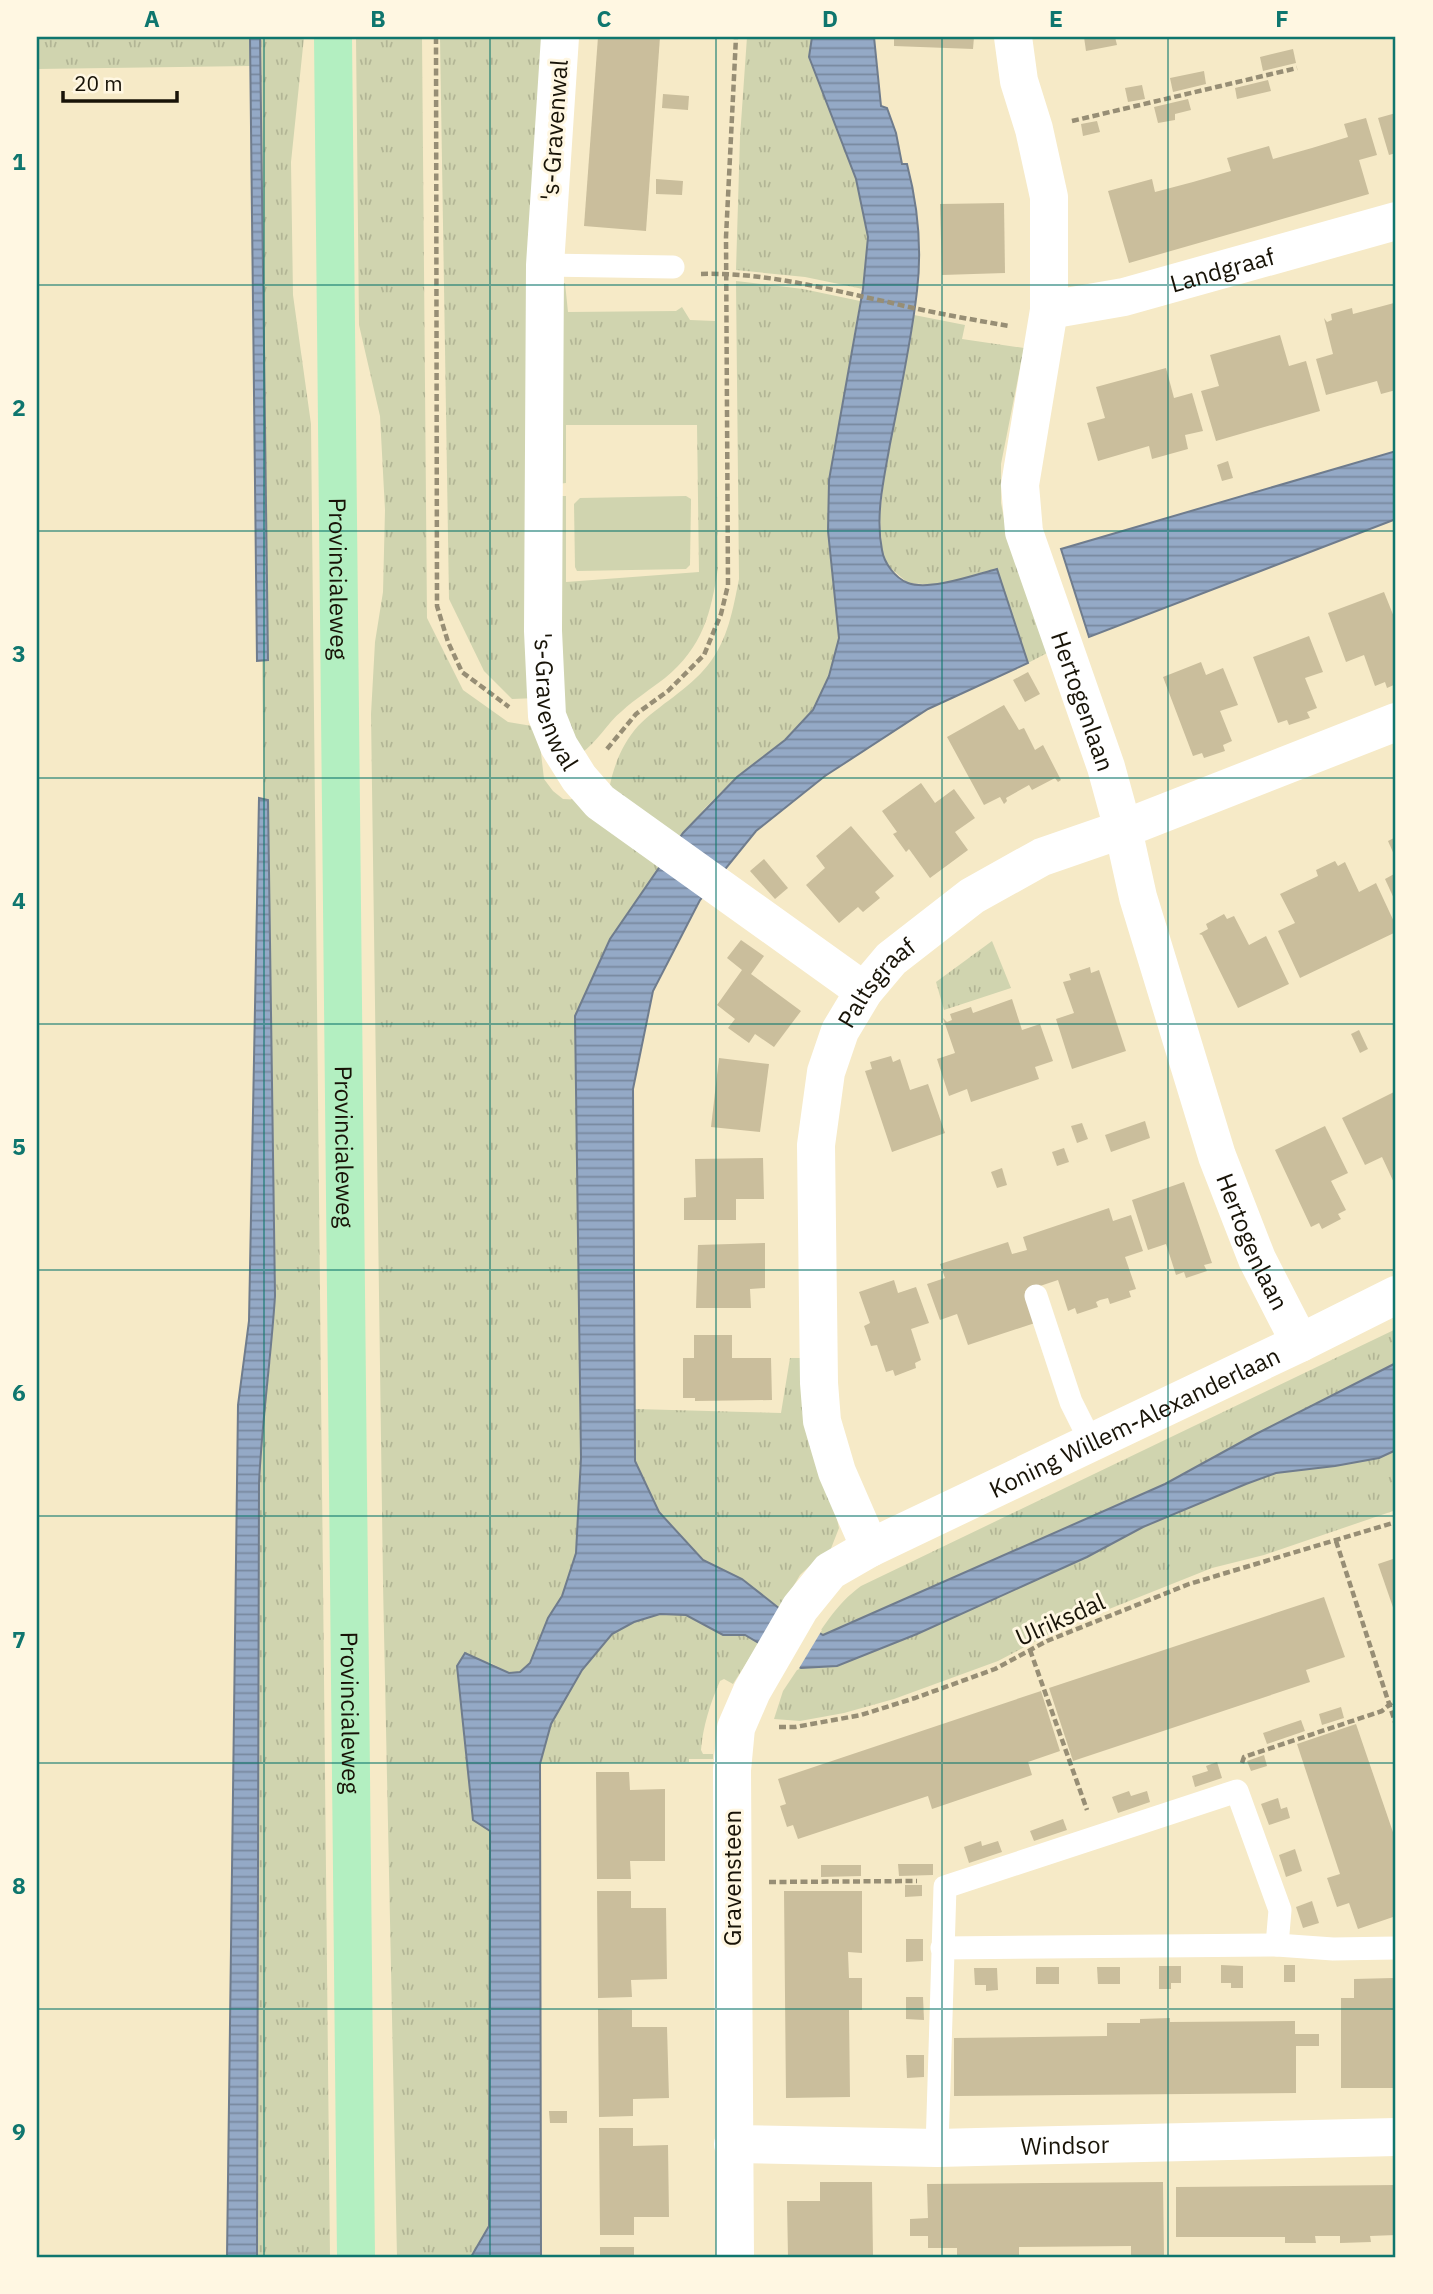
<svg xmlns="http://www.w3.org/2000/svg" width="1433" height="2294" font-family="'IBM Plex Sans',sans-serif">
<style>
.grass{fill:url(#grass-tufts)}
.park{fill:#d0d4af}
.water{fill:url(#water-rules);stroke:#6f7c8d;stroke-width:2}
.pier{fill:#f6eac7}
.building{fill:#cabe9c}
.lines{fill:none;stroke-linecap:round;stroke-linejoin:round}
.path{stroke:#978e75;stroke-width:4.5;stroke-dasharray:7 3.5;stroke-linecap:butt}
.service{stroke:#fff;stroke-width:23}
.minor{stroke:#fff;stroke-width:38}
.primary{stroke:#b3efc1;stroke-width:38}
.grid{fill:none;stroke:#0f766e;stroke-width:2;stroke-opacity:0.55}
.labels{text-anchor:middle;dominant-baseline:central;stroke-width:6;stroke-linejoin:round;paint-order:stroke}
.street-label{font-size:24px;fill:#181307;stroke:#fff7e2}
.neatline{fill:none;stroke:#0f766e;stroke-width:2.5}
.grid-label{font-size:23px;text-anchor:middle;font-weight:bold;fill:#0f766e}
</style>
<defs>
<pattern id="grass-tufts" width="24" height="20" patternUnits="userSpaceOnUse" patternTransform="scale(1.75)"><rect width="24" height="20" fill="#d0d4af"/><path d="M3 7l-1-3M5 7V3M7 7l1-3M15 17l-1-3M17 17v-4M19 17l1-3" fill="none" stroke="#b2b595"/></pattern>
<pattern id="water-rules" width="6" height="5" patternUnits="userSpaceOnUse" patternTransform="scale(1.75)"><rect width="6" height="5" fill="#94a9c6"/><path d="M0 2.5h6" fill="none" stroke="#78889f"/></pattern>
</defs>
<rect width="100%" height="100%" fill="#f6eac7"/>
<g class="grass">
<polygon points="37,37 250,37 250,66 37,69"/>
<polygon points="260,37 304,37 291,162 293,295 311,424 330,2257 257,2257 256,2251 259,1483 262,1420 271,1356 268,800 264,800 262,661 268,660"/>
<polygon points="356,37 422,37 427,618 463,690 508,722 538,727 544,779 553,791 563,799 581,800 662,863 610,939 576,1553 562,1596 548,1618 531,1663 520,1673 509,1673 489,1662 473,1820 490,1830 489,2226 471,2257 397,2257 383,1584 371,714 375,642 383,592 385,510 380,416 359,325"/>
<polygon points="440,37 547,37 537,698 512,699 484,671 449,599"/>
<polygon points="747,37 812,37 809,57 856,179 868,237 863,289 805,277 736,270 740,137"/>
<path d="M736,281L803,289L860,301L829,480L828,531L839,638L829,676L813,710L785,740L737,777L705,808L678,841L609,790C613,767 622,744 638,726C660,704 688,690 708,665C728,640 733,609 739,579Z"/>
<path d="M565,283L568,312L676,311L682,307L690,320L715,321L718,568C711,613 703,647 665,678C651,689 635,699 622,711C606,724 598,742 580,754L558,716L555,496H566V582L699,572L697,425H566V483L556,484L560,284Z"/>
<polygon points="914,315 965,325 962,339 1024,348 1001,464 1001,503 1008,539 1047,653 1028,663 996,569 939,585 908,583 888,566 882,552 880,515 884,480"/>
<polygon points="992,941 1011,988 944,1010 936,982"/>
<path d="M1396,1329V1363L1256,1434L1165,1484L834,1632L823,1635L819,1633C833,1613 841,1601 861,1586Z"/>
<polygon points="790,1358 802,1358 839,1528 830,1551 817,1559 800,1575 780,1609 742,1579 703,1560 659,1512 635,1461 635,1409 781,1413"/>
<polygon points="1396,1450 1396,1510 1264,1555 1212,1568 1059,1629 998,1661 894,1699 844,1713 800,1721 774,1719 783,1691 799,1667 1179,1510 1276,1473 1335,1466 1379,1458"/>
<path d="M660,1614L686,1615L723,1635H745L759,1643L733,1684L724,1679L720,1681C710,1704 703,1726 701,1750L703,1754H713V1759H689V1762L540,1764L551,1724L582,1670L612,1634L634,1622Z"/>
</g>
<polygon class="park" points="686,496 691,499 690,565 686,569 577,571 575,567 574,504 580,498"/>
<g class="water">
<polygon points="250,37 260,37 268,660 257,661"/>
<path d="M812,37H874L881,106L887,108L896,133L902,164H907C918,206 922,249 917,291C911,343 900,394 890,444C884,479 875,515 882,550C884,563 895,578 908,583C930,591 974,575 997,569L1028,663L928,709L825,776L756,831L700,900L653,991L633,1089L635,1461L659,1512L703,1560L742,1579L780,1609L823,1635L1165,1484L1256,1434L1396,1363V1450L1379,1458L1335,1466L1276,1473L1246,1484L1143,1527L1087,1557L917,1634L837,1666L801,1668L745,1635H723L686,1615L660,1614L634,1622L612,1634L582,1670L551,1724L540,1764L541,2257H471L489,2226L490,1831L473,1820L457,1666L465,1653L509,1673L520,1672L530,1663L548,1618L562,1596L576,1553L581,1458L575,1016L610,939L683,833L737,777L785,740L813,710L829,676L839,638L828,531L829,480L863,289L868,237L856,179L809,57Z"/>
<polygon points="1396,451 1396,519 1089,637 1061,549"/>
<path d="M259,798L268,800L275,1296C271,1358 262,1420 259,1483L257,2257H227L238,1405L249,1321Z"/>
</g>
<polygon class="pier" points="781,1605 822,1630 798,1670 757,1646"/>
<g class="building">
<polygon points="598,37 660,37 646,231 584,226"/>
<polygon points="894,37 974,37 973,49 894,46"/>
<polygon points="1084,37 1115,37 1117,45 1086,51"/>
<polygon points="1293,49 1296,63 1263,71 1260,57"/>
<polygon points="1204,71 1206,84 1173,92 1170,78"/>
<polygon points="1268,80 1271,91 1237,99 1235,88"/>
<polygon points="1142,85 1145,99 1128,102 1125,88"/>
<polygon points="663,94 689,96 688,110 662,108"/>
<polygon points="1188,99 1191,110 1175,114 1175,120 1158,123 1154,107"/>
<polygon points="1396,113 1396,153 1389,155 1378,118"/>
<polygon points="1366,118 1377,155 1359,160 1369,194 1129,263 1108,191 1152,179 1155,192 1193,182 1231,171 1227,158 1269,146 1273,159 1312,148 1348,137 1344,124"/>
<polygon points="1097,121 1100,132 1083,136 1081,124"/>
<polygon points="656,179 683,181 682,195 656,194"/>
<polygon points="1004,203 1005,273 942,275 940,204"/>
<polygon points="1394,303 1396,310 1396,390 1381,394 1377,381 1326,395 1316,359 1333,354 1324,318 1327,322 1332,320 1331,314 1352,308 1353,314"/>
<polygon points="1280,335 1289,366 1306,361 1320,411 1216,441 1201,391 1219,386 1210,355"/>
<polygon points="1166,368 1174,398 1192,393 1203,431 1185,435 1188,449 1152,459 1149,446 1098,461 1087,423 1105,418 1096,387"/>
<polygon points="1228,461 1233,478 1222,481 1217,465"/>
<polygon points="1384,592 1396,622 1396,684 1387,688 1385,682 1375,686 1364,655 1346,662 1328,613"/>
<polygon points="1309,636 1323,672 1305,678 1317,708 1307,712 1310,718 1289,725 1287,720 1278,723 1253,657"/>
<polygon points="1201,662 1206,675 1223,668 1238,705 1220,711 1232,741 1223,745 1225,751 1204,758 1202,753 1193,756 1163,677"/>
<polygon points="1028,672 1040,694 1025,702 1013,680"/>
<polygon points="1004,705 1019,730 1024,728 1035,750 1043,745 1061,780 1058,782 1055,778 1032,790 1029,785 1006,798 1007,801 1004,804 1000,797 984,805 947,737"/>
<polygon points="921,783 935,803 954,789 975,818 955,832 968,850 930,878 909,849 906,852 893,834 897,832 882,811"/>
<polygon points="851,826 894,876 875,892 880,898 863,912 858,907 839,923 806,885 825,868 816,856"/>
<polygon points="1396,837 1396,859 1388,841"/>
<polygon points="764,859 788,888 775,899 750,871"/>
<polygon points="1335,861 1338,866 1345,862 1359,892 1376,883 1396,926 1396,932 1300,978 1278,931 1295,923 1280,894 1318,876 1316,870"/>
<polygon points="1396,873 1396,903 1385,879"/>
<polygon points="1224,914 1227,919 1234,916 1249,945 1266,936 1289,984 1238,1008 1202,935 1199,934 1208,929 1206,924"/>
<polygon points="741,940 764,956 751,974 801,1011 774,1047 755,1034 749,1043 728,1028 735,1019 717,1005 742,970 727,958"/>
<polygon points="1090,967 1091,973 1099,970 1126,1051 1072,1069 1056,1019 1074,1013 1063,982 1071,980 1069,974"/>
<polygon points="1012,999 1022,1030 1040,1024 1053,1061 1035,1067 1039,1079 971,1102 967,1089 949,1096 937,1059 955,1053 943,1018 947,1022 952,1020 950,1014 971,1007 973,1013"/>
<polygon points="1359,1030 1368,1049 1360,1053 1351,1034"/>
<polygon points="891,1056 893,1062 900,1059 910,1090 928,1084 945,1133 892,1152 865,1071 872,1069 870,1062"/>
<polygon points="719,1058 769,1064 760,1132 711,1127"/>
<polygon points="1396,1091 1396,1187 1382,1157 1365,1165 1342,1118"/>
<polygon points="1145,1121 1150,1138 1111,1152 1105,1135"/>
<polygon points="1082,1123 1088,1139 1077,1143 1071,1126"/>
<polygon points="1325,1126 1348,1173 1331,1181 1346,1210 1338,1214 1341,1219 1322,1229 1319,1223 1311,1227 1275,1150"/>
<polygon points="1064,1148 1069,1162 1057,1166 1052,1152"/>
<polygon points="763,1158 764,1199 736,1199 736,1220 684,1220 684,1198 696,1197 695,1159"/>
<polygon points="1002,1168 1007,1185 997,1188 991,1172"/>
<polygon points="1184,1182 1212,1263 1204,1265 1207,1271 1186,1278 1184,1272 1176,1275 1166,1244 1148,1250 1132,1200"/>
<polygon points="1109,1208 1113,1221 1131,1215 1143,1251 1125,1257 1136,1289 1129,1291 1131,1297 1110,1304 1108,1298 1100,1300 1096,1302 1098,1307 1077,1314 1075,1308 1068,1311 1058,1280 1025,1291 1035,1323 968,1345 957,1314 940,1320 927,1284 945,1278 940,1264 1008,1242 1012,1254 1027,1250 1023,1237"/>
<polygon points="765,1243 765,1288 750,1289 751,1308 696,1308 698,1245"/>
<polygon points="894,1280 898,1293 916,1287 929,1323 911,1329 921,1360 915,1363 916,1368 895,1376 893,1370 886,1372 877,1345 871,1346 864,1326 870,1323 859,1292"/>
<polygon points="694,1335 732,1335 732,1358 771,1358 772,1400 695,1401 695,1398 683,1398 683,1358 694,1358"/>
<polygon points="1396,1558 1396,1616 1378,1564"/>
<polygon points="1324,1597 1345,1657 1306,1670 1310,1682 1073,1761 1049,1688"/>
<polygon points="1041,1691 1060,1751 1028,1762 1032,1775 932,1809 928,1796 798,1839 793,1825 787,1827 780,1806 786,1804 778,1779"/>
<polygon points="1341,1707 1344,1718 1322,1725 1319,1714"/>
<polygon points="1301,1720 1305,1731 1267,1744 1263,1733"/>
<polygon points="1356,1724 1396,1841 1396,1916 1358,1929 1349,1903 1337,1907 1327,1878 1340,1874 1297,1744"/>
<polygon points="1264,1755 1267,1766 1251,1771 1247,1761"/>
<polygon points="1217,1762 1222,1778 1195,1787 1192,1776 1208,1771 1206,1766"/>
<polygon points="596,1772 629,1772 630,1790 665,1789 665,1861 630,1861 631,1879 597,1879"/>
<polygon points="1129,1791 1131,1796 1147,1791 1150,1802 1118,1813 1112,1797"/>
<polygon points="1278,1798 1281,1809 1287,1807 1290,1818 1269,1825 1261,1804"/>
<polygon points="1063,1819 1067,1830 1034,1841 1030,1831"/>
<polygon points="981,1841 982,1846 998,1841 1002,1852 969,1863 964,1847"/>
<polygon points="1295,1849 1302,1871 1286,1877 1279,1855"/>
<polygon points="898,1864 933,1864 933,1875 899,1876"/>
<polygon points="821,1865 861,1865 861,1876 821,1877"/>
<polygon points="905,1885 922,1885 922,1896 905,1897"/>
<polygon points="597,1891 631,1891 631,1908 666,1908 667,1979 631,1980 632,1997 598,1998"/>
<polygon points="784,1891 862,1891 862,1953 848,1952 849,1978 862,1978 862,2010 849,2010 850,2097 786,2098"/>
<polygon points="1312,1901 1319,1923 1303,1928 1296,1907"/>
<polygon points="906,1939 923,1939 923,1961 906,1962"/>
<polygon points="1221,1965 1243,1966 1243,1988 1231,1988 1231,1983 1221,1983"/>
<rect x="1284" y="1965" width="11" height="17"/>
<polygon points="1159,1966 1181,1966 1181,1983 1171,1983 1171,1989 1159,1989"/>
<rect x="1036" y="1967" width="23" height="17"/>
<polygon points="1097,1967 1120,1967 1120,1984 1098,1984"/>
<polygon points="974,1968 997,1968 998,1990 986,1991 986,1985 975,1985"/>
<polygon points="1393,1978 1393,1998 1396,1998 1396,2069 1394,2069 1394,2088 1341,2088 1341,1998 1354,1998 1354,1979"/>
<polygon points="906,1997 923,1997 924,2020 906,2019"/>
<polygon points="598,2009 632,2010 632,2027 667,2027 669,2098 633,2099 633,2116 599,2117"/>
<polygon points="1170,2018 1170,2022 1295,2021 1295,2034 1319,2034 1319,2046 1296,2046 1296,2093 954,2096 954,2038 1107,2036 1107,2023 1140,2023 1140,2019"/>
<polygon points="906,2055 924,2055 924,2077 907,2078"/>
<polygon points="549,2111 567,2111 567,2123 550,2123"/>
<polygon points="599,2128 633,2128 633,2146 668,2145 669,2217 634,2217 634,2235 600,2235"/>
<polygon points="820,2182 872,2182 873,2257 788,2257 787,2201 820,2201"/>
<polygon points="1163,2182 1164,2257 1131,2257 1131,2246 1019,2247 1019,2257 957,2257 957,2248 928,2248 928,2236 910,2236 910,2219 928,2218 927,2184"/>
<polygon points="1396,2185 1396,2235 1370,2236 1371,2242 1340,2243 1340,2236 1315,2236 1316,2243 1285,2243 1285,2237 1176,2237 1176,2187"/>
<rect x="600" y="2247" width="34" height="10"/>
</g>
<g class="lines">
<g class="path">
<polyline points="436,37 437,606 448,642 462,672 509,707"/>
<polyline points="1072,121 1297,68"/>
<path d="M701,274C765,272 826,289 888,302C928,312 969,319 1009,326"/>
<polyline points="607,749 636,714 668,691 704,655 721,614 728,585 726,237 736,37"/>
<polyline points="1336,1541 1396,1725"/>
<polyline points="1030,1650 1087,1810"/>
<polyline points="779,1727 795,1727 861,1715 915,1698 995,1669 1047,1641 1189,1584 1396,1522"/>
<polyline points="1242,1763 1244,1757 1382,1711 1396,1699"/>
<polyline points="769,1882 917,1881"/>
</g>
<g class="service">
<polyline points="545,265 673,267"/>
<polyline points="1036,1296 1071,1402 1091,1442"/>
<polyline points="942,1948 1277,1945 1333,1949 1396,1948"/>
<polyline points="937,2148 945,1887 1237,1791 1280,1910 1277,1945"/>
</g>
<g class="minor">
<path id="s1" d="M560,37L545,265L543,631L547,716L559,746L579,778L600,802L864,991"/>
<path id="s2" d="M1013,37L1019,81L1034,129L1049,197V310L1020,485L1024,532L1106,767L1123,829L1138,897L1217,1156L1257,1259L1300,1343"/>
<path id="s3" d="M1049,310L1124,297L1396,221"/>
<path id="s4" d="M870,1548L837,1472L822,1421L819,1383L816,1145L826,1072L840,1031L864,991L891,959L972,896L1042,857L1123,829L1396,722"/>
<path id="s5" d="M733,2144L937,2148L1396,2137"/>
<path id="s6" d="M735,2257L732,1770L736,1728L752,1691L800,1608L830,1571L870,1548L1300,1343L1396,1295"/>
</g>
<path class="primary" id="s7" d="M333,37L356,2257"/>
</g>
<path class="grid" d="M264,37V2257M490,37V2257M716,37V2257M942,37V2257M1168,37V2257M37,285H1396M37,531H1396M37,778H1396M37,1024H1396M37,1270H1396M37,1516H1396M37,1763H1396M37,2009H1396"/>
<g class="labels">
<g class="street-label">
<text transform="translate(554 130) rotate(-86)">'s-Gravenwal</text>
<text stroke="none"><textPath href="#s3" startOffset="178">Landgraaf</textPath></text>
<text stroke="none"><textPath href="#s7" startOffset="542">Provincialeweg</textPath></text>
<text stroke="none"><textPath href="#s1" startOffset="667">'s-Gravenwal</textPath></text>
<text stroke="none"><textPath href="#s2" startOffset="681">Hertogenlaan</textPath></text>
<text stroke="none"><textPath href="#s4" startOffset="590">Paltsgraaf</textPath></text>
<text stroke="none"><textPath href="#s7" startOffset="1110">Provincialeweg</textPath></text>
<text stroke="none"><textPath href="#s2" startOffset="1248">Hertogenlaan</textPath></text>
<text stroke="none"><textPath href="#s6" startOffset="1052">Koning Willem-Alexanderlaan</textPath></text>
<text transform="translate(1060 1619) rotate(-24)">Ulriksdal</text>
<text stroke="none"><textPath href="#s7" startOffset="1676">Provincialeweg</textPath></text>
<text transform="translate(732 1878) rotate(-90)">Gravensteen</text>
<text stroke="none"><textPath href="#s5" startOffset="332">Windsor</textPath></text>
</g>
</g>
<rect width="1433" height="2294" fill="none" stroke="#fff7e2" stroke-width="77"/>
<path d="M63 91v10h114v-10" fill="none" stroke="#181307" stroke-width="3.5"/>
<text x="74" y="91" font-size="21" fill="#181307" stroke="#fff7e2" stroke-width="5" paint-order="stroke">20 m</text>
<rect x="38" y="38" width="1356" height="2218" class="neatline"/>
<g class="grid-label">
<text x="152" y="27">A</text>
<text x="378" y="27">B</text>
<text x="604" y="27">C</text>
<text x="830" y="27">D</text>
<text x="1056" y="27">E</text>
<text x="1282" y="27">F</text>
<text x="19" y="170">1</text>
<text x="19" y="416">2</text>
<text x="19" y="662">3</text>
<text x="19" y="909">4</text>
<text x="19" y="1155">5</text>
<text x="19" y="1401">6</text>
<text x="19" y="1648">7</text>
<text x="19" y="1894">8</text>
<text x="19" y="2140">9</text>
</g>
</svg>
